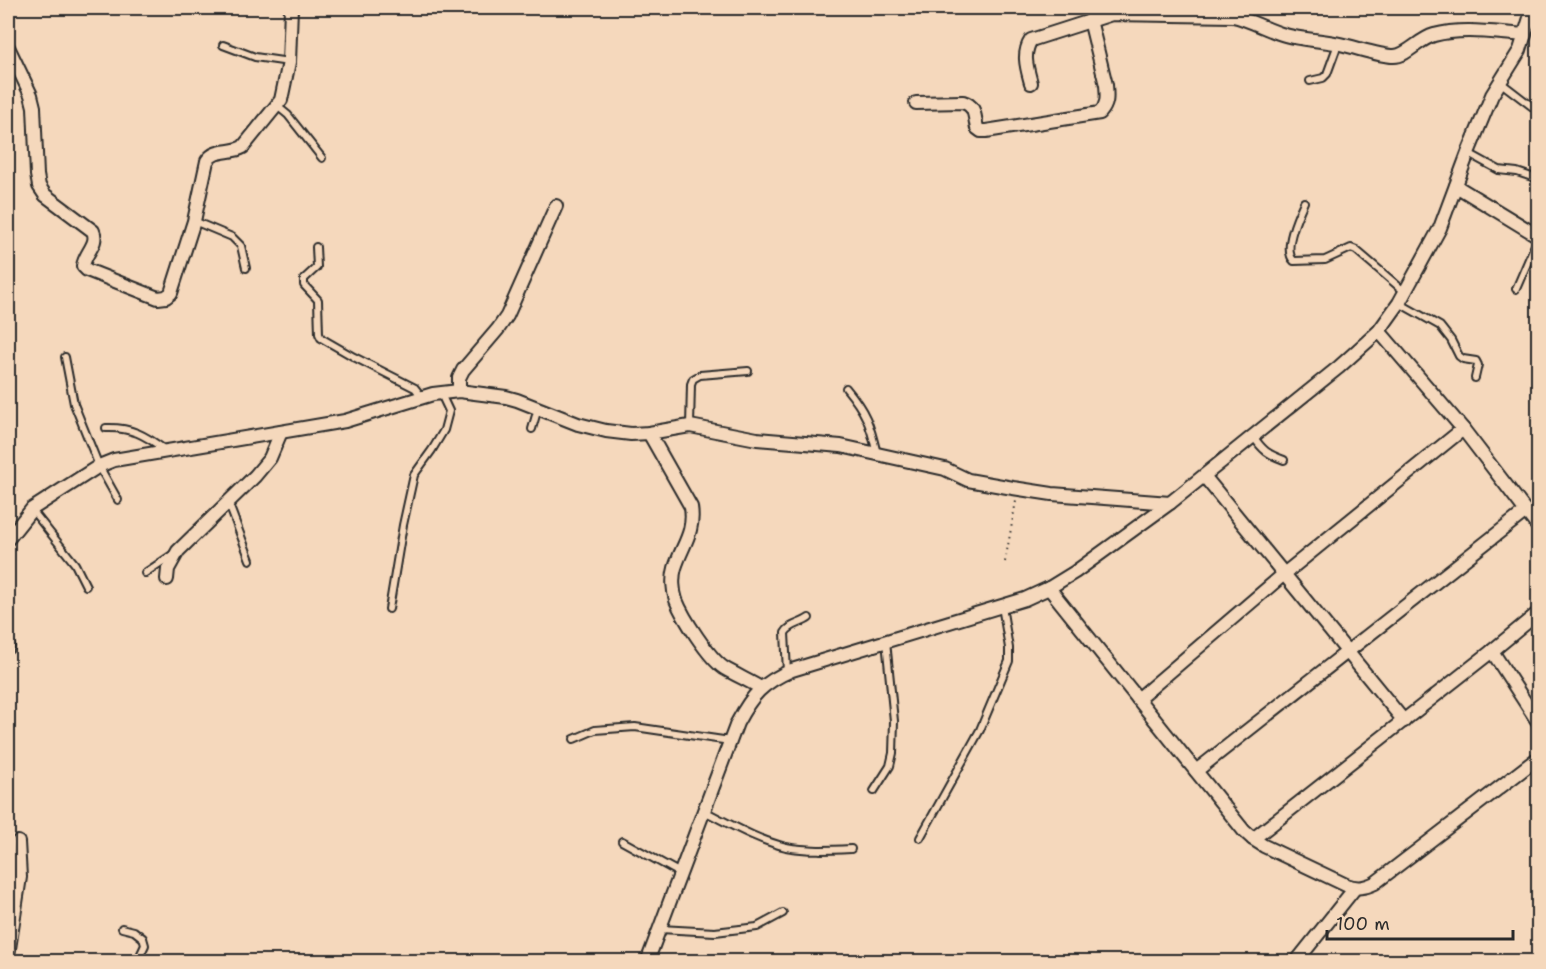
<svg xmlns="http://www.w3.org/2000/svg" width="1546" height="969" font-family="'Shantell Sans',sans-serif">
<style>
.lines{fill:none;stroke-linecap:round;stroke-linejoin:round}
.service-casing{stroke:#2b2b2b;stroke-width:10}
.minor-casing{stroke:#2b2b2b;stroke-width:16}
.path{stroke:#2b2b2b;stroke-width:2;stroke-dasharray:1.5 4.5;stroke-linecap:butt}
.service{stroke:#f5d8bc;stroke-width:6}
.minor{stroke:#f5d8bc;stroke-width:12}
</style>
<rect width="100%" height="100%" fill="#f5d8bc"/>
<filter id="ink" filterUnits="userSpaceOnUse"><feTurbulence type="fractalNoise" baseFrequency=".0167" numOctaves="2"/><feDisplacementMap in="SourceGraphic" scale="12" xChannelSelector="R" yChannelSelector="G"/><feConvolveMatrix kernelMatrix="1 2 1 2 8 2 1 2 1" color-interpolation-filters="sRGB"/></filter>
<g filter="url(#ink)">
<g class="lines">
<defs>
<g id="service">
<polyline points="223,45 255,57 289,62"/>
<polyline points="1310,81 1323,78 1327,74 1338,44"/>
<polyline points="1500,82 1538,111"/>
<polyline points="277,106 288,115 322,158"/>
<polyline points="1468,153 1499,170 1517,172 1538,179"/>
<path d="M1304,202C1298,215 1282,250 1294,261L1325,260L1351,248L1356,250L1405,292"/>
<polyline points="194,221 232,237 241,246 246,268"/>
<polyline points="316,247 317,267 304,279 304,285 318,300 319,334 321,338 354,357 415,388 422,397"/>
<polyline points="1516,289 1538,238"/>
<polyline points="1399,303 1440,326 1451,340 1459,356 1463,359 1476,361 1478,365 1475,378"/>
<polyline points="65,357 74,404 99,466 118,500"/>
<path d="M846,388C866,412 870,424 877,454"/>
<polyline points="690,426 691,384 693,379 700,375 748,371"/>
<path d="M106,428C131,427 145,435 165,450"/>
<polyline points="532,429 538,408"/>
<path d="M1253,436C1263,451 1268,454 1284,460"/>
<polyline points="228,502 250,560"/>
<polyline points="32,510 75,564 86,586"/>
<polyline points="145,573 172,555"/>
<polyline points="389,609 403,525 414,475 432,450 444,430 449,411 441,394"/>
<path d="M787,672L785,633C790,624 801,624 809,618"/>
<polyline points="574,739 595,730 635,727 730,741"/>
<polyline points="874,791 890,766 893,753 894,721 886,641"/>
<path d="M704,811C730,824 757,840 786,847C807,851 829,850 851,849"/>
<polyline points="920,838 980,730 1009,661 1009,648 1002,606"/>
<polyline points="622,841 680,873"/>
<polyline points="122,928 134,931 143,938 145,945 137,962"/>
<polyline points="660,929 715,932 757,927 783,913"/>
</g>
<g id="minor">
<path d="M8,47L31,95L34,107L37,175L39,186L45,195L93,231C99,244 85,252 83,266L87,270L158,298L166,297L171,293L194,221L207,161C215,148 231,154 243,147L281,100L289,62L291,8"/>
<path d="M1031,83C1027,68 1022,54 1031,40L1112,14L1233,16C1251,20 1267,30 1285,35C1303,40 1322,40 1340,44C1355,47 1379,56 1394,56C1407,56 1419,39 1434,35C1463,27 1495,33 1525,35"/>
<path d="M916,103L963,102C976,106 974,116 977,128L981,131H986L1100,113C1108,104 1107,97 1106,85L1090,20"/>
<polyline points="1456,186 1538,236"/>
<polyline points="1379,331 1463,429 1538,527"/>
<polyline points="459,391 459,378 463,370 498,329 507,316 556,206"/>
<path d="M649,433L691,507C695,533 682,545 675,568C672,578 673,591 676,600C683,618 709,658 724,668C736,675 749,681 761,688"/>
<polyline points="1204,476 1404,721"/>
<polyline points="8,539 32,509 99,466 114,460 345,421 433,394 459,391 506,397 517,400 578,424 606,431 631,434 649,433 690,426 757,439 841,446 945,469 968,480 1013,488 1052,494 1170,503"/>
<polyline points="167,579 168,569 178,551 255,476 270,458 281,432"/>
<path d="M1049,588L1244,831L1253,839L1264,846L1346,885C1357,889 1364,888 1375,883L1538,758"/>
<polyline points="8,646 8,647"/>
<polyline points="1492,651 1538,722"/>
<polyline points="1138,699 1284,574 1463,429"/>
<polyline points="1196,771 1526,511"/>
<polyline points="1253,839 1492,651 1538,613"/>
<polyline points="9,962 8,955 20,877 18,842"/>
<path d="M647,962L737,723C752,695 762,683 792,670L1025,599L1049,588L1075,572L1170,503L1339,367L1379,331L1399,303L1440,228L1468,153L1492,95L1520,50L1533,8"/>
<polyline points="1296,962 1355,888"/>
</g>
</defs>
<use href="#service" class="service-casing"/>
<use href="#minor" class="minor-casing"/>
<polyline class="path" points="1005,562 1016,501"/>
<use href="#service" class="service"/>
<use href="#minor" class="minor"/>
</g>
</g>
<rect width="1546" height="969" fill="none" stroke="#f5d8bc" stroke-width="30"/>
<rect x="15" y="15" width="1516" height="939" fill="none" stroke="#2b2b2b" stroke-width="2" filter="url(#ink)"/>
<path d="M1327 930v9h186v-9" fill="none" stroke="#2b2b2b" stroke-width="3"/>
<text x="1336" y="930" font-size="18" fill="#2b2b2b" stroke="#f5d8bc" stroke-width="4.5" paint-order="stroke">100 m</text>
</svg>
